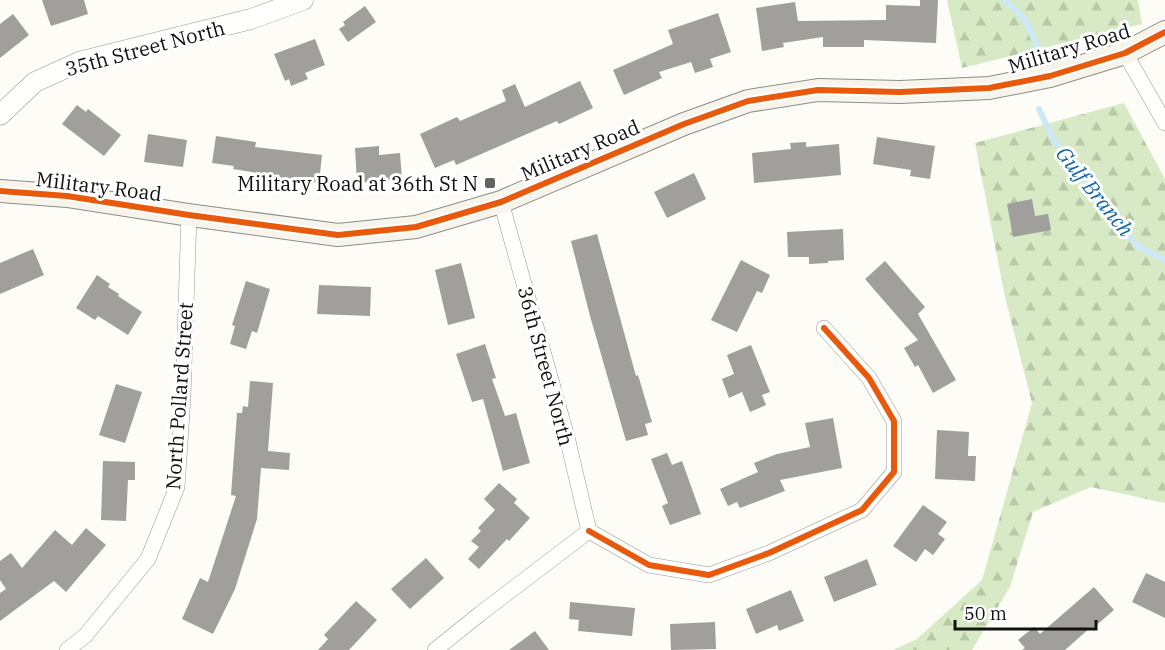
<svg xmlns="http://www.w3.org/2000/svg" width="1165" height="650" font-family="'IBM Plex Serif',serif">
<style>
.forest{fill:url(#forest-firs)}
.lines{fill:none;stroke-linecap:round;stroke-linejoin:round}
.stream{stroke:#cde8f7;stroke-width:6}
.building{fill:#a19f9c}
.minor-casing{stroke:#979795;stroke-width:16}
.tertiary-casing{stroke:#979795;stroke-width:21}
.secondary-casing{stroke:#8e8d8b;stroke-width:24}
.minor{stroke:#fffffe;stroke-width:15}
.tertiary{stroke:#fffffe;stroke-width:20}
.secondary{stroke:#f6f4eb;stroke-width:22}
.cycleway-casing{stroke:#fff;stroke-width:10}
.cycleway{stroke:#e8590c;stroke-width:6}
.poi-dot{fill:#646362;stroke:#fff;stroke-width:2}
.labels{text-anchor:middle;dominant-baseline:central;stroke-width:6;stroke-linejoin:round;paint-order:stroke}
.street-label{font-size:20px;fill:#111;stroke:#fff}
.poi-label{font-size:20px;fill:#111;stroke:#fff;text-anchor:end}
.water-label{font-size:21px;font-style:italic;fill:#1768a6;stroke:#fff}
</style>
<defs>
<pattern id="forest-firs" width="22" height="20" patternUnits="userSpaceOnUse" patternTransform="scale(1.5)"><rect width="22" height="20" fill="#d8eac5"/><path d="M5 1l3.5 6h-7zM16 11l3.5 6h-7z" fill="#b8c8a8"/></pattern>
</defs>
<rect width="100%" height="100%" fill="#fdfcf7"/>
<g class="forest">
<polygon points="947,0 1138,0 1142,24 962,68"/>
<polygon points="1124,103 1165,179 1165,503 1091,487 1033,512 1010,587 972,650 893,650 917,639 982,580 1032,403 1005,297 975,143"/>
</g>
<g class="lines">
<g class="stream">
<polyline points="1005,0 1025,19 1038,48"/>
<polyline points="1039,109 1053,139 1101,204 1139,247 1165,260"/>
</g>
</g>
<g class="building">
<polygon points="42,0 84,0 88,14 51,26"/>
<polygon points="920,0 938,0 936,43 864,40 864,47 823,47 823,37 783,43 784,47 762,51 756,8 795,2 798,21 886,20 886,5 920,6"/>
<polygon points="365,6 376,22 348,42 339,29 345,25 343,22"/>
<polygon points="718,13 731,52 710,59 713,67 695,73 691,62 659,72 662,78 624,95 613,70 673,44 668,30"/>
<polygon points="13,14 29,35 0,58 0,24"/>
<polygon points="315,39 325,65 305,73 308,79 291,86 289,79 285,81 274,54"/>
<polygon points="580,81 593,108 559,124 557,121 456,165 454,160 435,168 420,134 457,117 460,121 506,101 502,90 515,84 525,107"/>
<polygon points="77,105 86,112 88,109 121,135 104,156 62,124"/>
<polygon points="148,134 187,140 183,167 144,162"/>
<polygon points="216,136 256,142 255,147 322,155 319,183 277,178 277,176 233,169 234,166 212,163"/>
<polygon points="877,137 935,146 930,179 910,176 911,170 873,164"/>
<polygon points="806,142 806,147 839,144 841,175 754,183 752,153 791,149 790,143"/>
<polygon points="379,146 379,155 400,153 402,179 357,183 355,148"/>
<polygon points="694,173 706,199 667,218 654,192"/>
<polygon points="1032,199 1035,216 1048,214 1051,230 1013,237 1007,204"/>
<polygon points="843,229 844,260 828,261 828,263 809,264 809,257 788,257 787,232"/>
<polygon points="597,234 636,376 638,375 652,422 645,424 648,435 626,441 590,316 571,241"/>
<polygon points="33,249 44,275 0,294 0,263"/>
<polygon points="741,260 770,275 762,293 757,291 737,332 711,320"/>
<polygon points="885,261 925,307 918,314 956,380 933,393 918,365 915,367 904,348 918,340 865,279"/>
<polygon points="461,263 475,318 448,325 435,270"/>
<polygon points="97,275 110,284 108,287 119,294 118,296 142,312 128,335 98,316 95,320 76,308"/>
<polygon points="246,281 270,289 257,333 252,331 246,349 230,344 235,326 232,325"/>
<polygon points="319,285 371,287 370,316 317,314"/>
<polygon points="485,344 496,378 492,379 505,416 516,413 530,463 503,471 483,399 472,402 456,354"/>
<polygon points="751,345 770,392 762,395 766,405 750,412 742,392 729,398 722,379 734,374 727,355"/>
<polygon points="250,381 273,383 268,451 290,453 289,470 261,468 257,519 235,589 213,634 182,619 200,578 208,582 236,496 231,495 237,413 242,413 243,406 248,407"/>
<polygon points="116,384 142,392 125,443 99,435"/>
<polygon points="833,418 842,468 780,480 785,491 740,508 737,502 728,506 720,489 758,472 754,463 777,454 810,447 805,423"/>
<polygon points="937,430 969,432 968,456 976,456 975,481 935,479"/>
<polygon points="667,453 672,465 682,461 701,514 670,525 662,506 668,503 651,459"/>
<polygon points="103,461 135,462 135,480 128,480 126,521 101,520"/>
<polygon points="499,483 517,499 514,503 530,518 509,541 507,539 479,569 468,559 479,547 471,541 481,531 478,528 495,510 484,499"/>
<polygon points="923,505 947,522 938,534 945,539 933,555 925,549 916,562 893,546"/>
<polygon points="86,528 106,545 66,592 54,581 0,621 0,593 6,589 0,580 0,561 11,553 22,568 55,530 72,545"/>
<polygon points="426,558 444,578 410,609 391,589"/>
<polygon points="867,559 877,585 834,602 824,577"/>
<polygon points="1146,573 1165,582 1165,618 1132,602"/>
<polygon points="1094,587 1114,610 1092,629 1091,627 1065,650 1022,650 1025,648 1018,640 1034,627 1040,634"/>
<polygon points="791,590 804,621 779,631 777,625 756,634 746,609"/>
<polygon points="356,601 377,620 349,650 318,650 328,639 324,635"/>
<polygon points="570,602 635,608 632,636 578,631 579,620 569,619"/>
<polygon points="715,622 716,649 671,650 670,624"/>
<polygon points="535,631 549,650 509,650"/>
</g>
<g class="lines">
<defs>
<g id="minor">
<polyline points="1125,53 1165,123"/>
<polyline points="501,202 567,437 589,531"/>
<polyline points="589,531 649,565 709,575 769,553 862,510 894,472 894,421 869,378 824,328"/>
<polyline points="67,650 85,636 148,559 177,487 183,397 189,215"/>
<polyline points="435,650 481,613 589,531"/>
</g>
<polyline id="tertiary" points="0,115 35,82 79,62 251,19 303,0"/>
<polyline id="secondary" points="0,191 67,196 189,215 338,235 416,227 501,202 684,124 748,101 818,90 900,92 989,88 1050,76 1125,53 1165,32"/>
</defs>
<use href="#minor" class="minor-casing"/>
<use href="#tertiary" class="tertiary-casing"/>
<use href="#secondary" class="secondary-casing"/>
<use href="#minor" class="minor"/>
<use href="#tertiary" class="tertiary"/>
<use href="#secondary" class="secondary"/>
<defs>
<g id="cycleway">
<polyline points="0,191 67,196 189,215 338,235 416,227 501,202 684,124 748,101 818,90 900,92 989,88 1050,76 1125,53 1165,32"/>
<polyline points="589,531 649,565 709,575 769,553 862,510 894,472 894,421 869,378 824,328"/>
</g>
</defs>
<use href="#cycleway" class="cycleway-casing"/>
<use href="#cycleway" class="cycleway"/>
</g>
<rect class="poi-dot" x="484" y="177" width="12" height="12" rx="3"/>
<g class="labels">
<g class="street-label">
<text transform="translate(145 48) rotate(-15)">35th Street North</text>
<text transform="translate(1069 48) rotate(-17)">Military Road</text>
<text transform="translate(580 150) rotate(-23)">Military Road</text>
<text transform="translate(99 186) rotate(7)">Military Road</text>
<text transform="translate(546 366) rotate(75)">36th Street North</text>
<text transform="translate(179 396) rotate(-86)">North Pollard Street</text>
</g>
<g class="poi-label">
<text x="478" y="183">Military Road at 36th St N</text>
</g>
<g class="water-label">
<text transform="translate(1095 191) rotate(51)">Gulf Branch</text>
</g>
</g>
<path d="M955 620v9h141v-9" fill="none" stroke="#111111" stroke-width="3"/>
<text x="964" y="620" font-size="18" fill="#111111" stroke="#ffffff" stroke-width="4.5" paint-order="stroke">50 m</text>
</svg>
